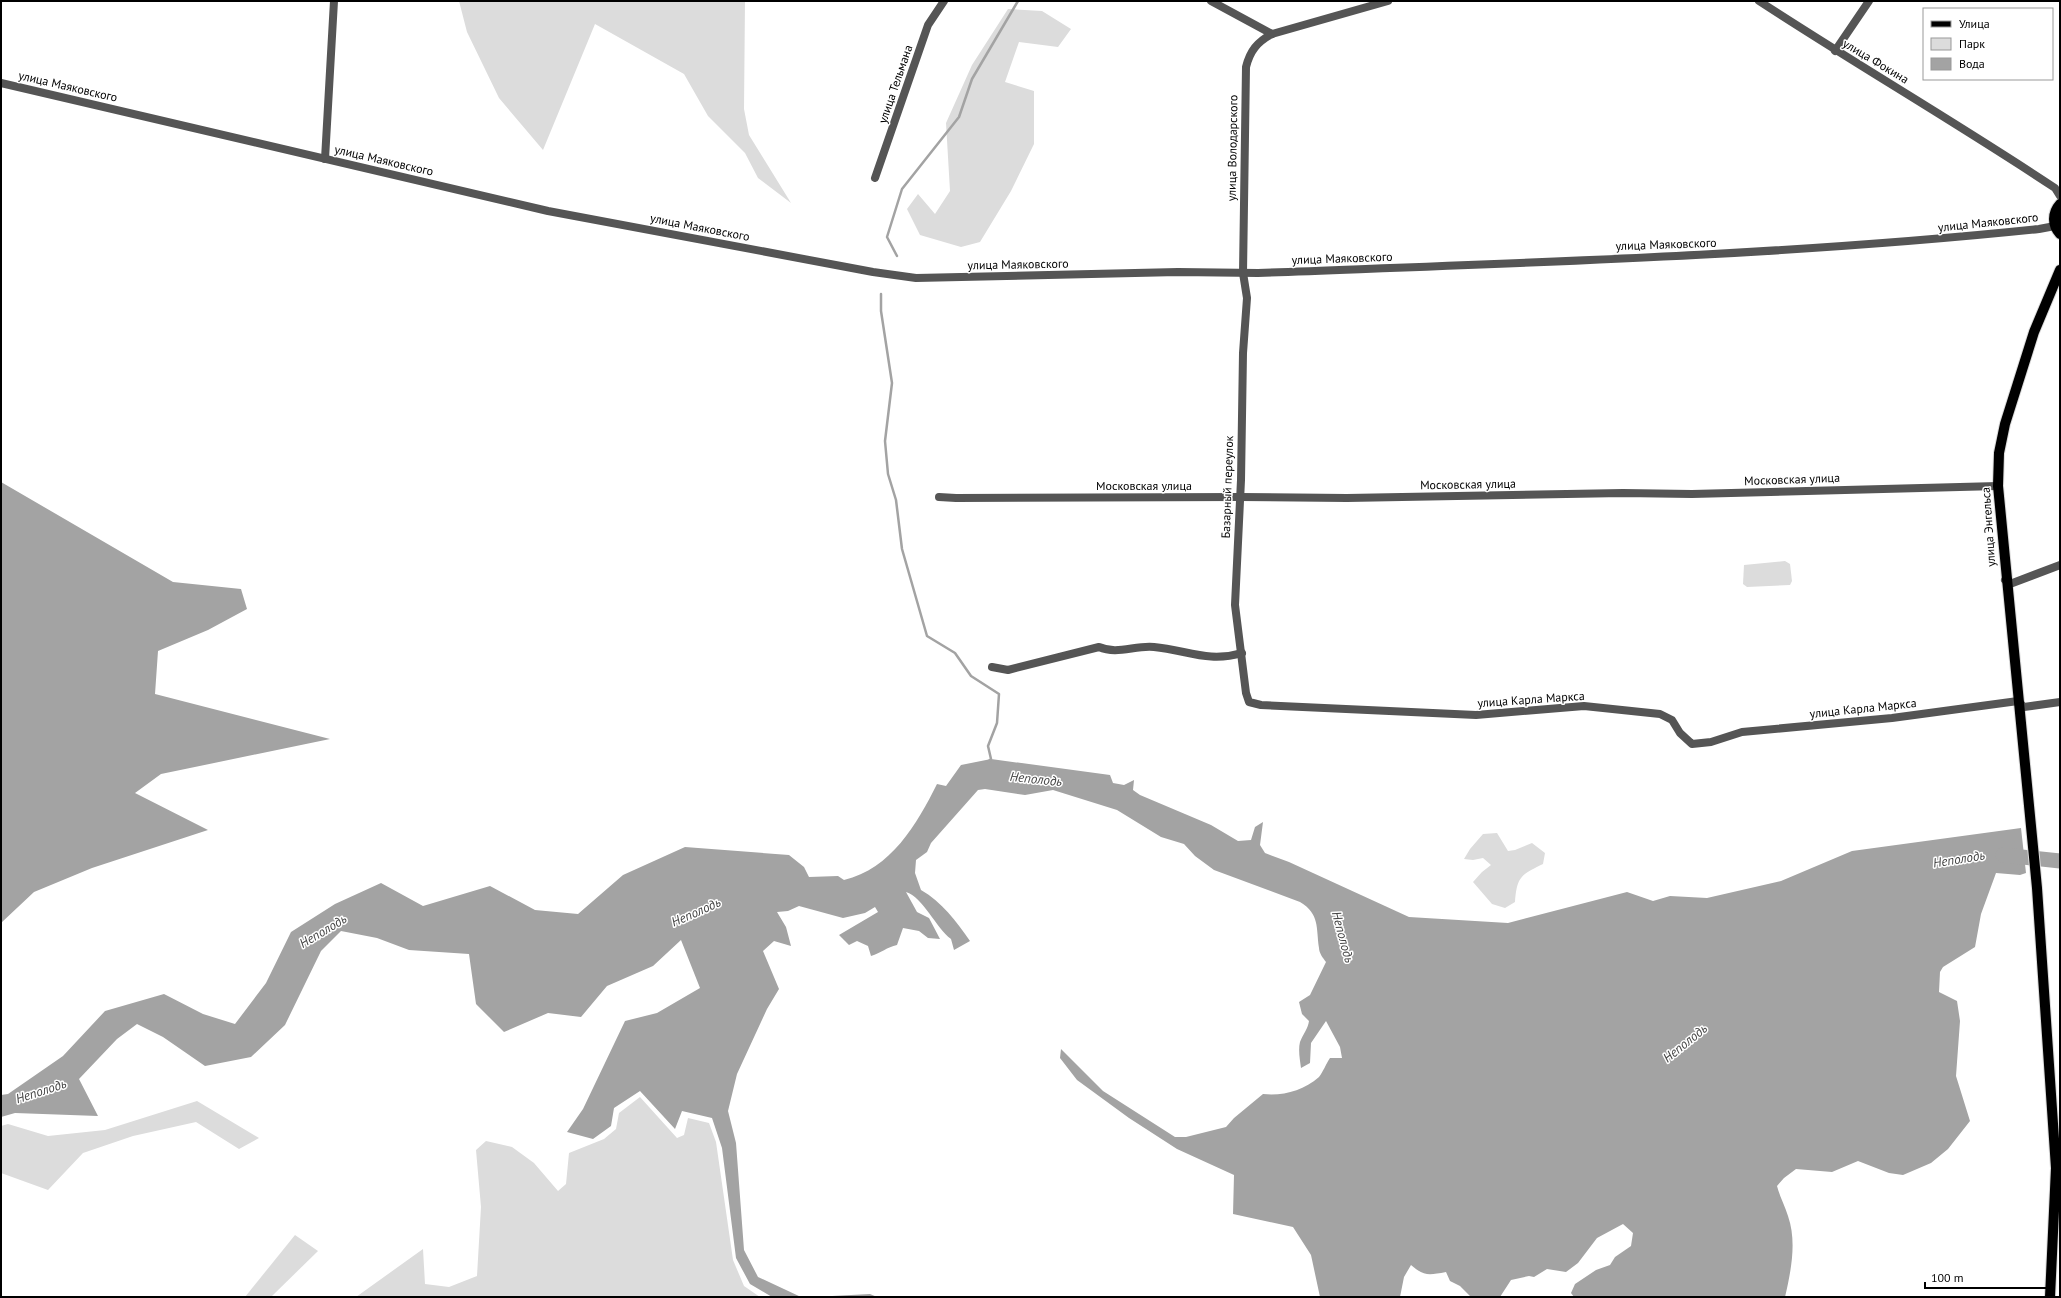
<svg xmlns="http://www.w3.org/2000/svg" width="2061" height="1298" font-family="'PT Sans',sans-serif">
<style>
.green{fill:#dcdcdc}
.water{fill:#a3a3a3}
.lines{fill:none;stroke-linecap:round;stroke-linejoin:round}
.stream{stroke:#a3a3a3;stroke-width:2.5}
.river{stroke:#a3a3a3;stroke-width:15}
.primary-casing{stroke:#dbdbdb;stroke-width:12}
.minor{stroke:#555;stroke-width:8}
.tertiary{stroke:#555;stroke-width:8}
.primary{stroke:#000;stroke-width:10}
.labels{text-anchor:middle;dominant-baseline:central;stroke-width:3;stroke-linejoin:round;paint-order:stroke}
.street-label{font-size:12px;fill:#000;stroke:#fff}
.water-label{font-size:13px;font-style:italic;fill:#444;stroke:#fff}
</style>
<rect width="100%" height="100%" fill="#fff"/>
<g class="green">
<polygon points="459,1 745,1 744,109 749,135 791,203 758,178 745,153 708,116 684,74 595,24 543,150 499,98 467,32"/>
<polygon points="1008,9 1042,11 1071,29 1058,47 1019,42 1005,82 1034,91 1034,144 1011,191 980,242 961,247 920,235 907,209 918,194 935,214 950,191 946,123 972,65"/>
<polygon points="1785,561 1790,564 1792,581 1790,585 1747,587 1743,584 1744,565"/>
<path d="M1497,833L1508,851L1515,850L1532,843L1545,853L1543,864C1521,875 1517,876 1515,902L1505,908L1492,904L1473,882L1482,872L1491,865L1483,858L1473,860L1464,859L1470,849L1483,834Z"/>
<polygon points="640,1097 677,1138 684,1135 688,1118 709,1123 716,1142 733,1260 744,1286 760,1297 356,1297 423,1249 425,1284 449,1287 477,1276 481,1207 476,1150 486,1141 512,1147 534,1163 558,1191 566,1184 569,1153 604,1139 616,1129 619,1113"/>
<polygon points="197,1101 259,1138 239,1149 196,1122 133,1136 83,1153 48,1190 1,1173 1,1126 8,1124 48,1136 105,1130"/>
<polygon points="295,1235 318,1251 271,1297 245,1297"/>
</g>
<g class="water">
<polygon points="1,482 173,582 241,589 247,609 208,630 158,651 155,694 330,739 161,774 135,793 208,830 92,868 34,892 1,923"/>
<path d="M991,759L1110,775L1113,783L1124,785L1134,780L1133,790L1140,795L1211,825L1238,841L1251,840L1255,827L1263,822L1260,845L1265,853L1289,862L1409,917L1508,923L1627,892L1653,901L1670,896L1707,898L1781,881L1852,851L2021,828L2026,873L2020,875L1996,873L1981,914L1975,947L1943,967L1940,972L1939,992L1957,1001L1960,1021L1956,1076L1970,1121L1948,1149L1931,1163L1903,1175L1889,1173L1858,1161L1832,1172L1796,1169L1784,1178L1777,1186C1780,1197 1785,1206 1788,1216C1797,1242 1791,1271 1785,1297H1574L1571,1293L1575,1284L1596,1270L1610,1265L1615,1257L1631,1246L1633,1233L1623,1224L1597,1238L1578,1263L1566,1272L1547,1269L1534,1277L1529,1276L1511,1280L1500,1297H1471L1460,1286L1450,1281L1446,1272C1429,1275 1425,1277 1411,1265L1404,1277L1400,1297H1320L1311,1255L1293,1227L1233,1214L1234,1175L1177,1149L1129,1118L1077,1080L1060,1058L1061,1049L1103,1091L1175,1137H1186L1226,1127L1234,1118L1263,1094C1283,1096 1303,1091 1319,1077C1323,1072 1326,1064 1330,1058H1342L1340,1047L1326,1021L1311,1043L1310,1063L1301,1068C1300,1060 1298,1050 1300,1042C1303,1034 1308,1029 1309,1021L1302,1014L1299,1002L1310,995L1326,962C1323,958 1319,953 1319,948C1316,928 1320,914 1300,902L1214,870L1195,856L1184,844L1161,837L1117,810L1053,790L1025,795L985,789L978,790L931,843L927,852L916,860L915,873L921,890C942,902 956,921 970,941L954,950L951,939C936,928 923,897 906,892L917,912L929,918L940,939L928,938L919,931L903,928L897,945C887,947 881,953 871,956L868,946L857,941L849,945L839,935L878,912L875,907L865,913L843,918L799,906L788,911L777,912L786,927L791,946L774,941L763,951L779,989L767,1009L737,1074L728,1111L736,1143L744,1250L758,1277L801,1297H772L750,1284L736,1258L722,1148L712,1118L682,1111L675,1129L640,1091L614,1108L611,1126L593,1139L567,1132L583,1109L625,1021L657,1013L700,988L681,940L653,966L607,986L581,1017L548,1013L504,1032L476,1004L469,954L409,950L377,938L341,931L321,951L285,1025L251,1057L205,1066L163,1037L137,1024L117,1039L79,1079L98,1116L15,1113L1,1117V1095L8,1094L63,1056L105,1011L164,994L203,1014L235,1024L266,983L291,932L335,904L381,883L423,906L490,886L535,910L578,914L623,875L685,847L789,855L804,867L809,877L838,876L844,880C891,869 917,824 937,784L946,786L961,765Z"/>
<polygon points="870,1294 877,1297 813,1297"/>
</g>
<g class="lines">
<g class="stream">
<polyline points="897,256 887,237 902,189 959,117 972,79 1018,1"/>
<polyline points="881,294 881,311 892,383 885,441 888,474 896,500 902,549 927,636 955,653 971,676 999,694 997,723 988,746 991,759 989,761"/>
</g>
<polyline class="river" points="2003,855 2060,861"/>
<defs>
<g id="primary">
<path d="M2060,204C2052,213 2052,225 2060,234"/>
<polyline points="2050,1297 2056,1168 2037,888 1998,486 1999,453 2005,424 2034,332 2060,270"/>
</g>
</defs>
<use href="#primary" class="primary-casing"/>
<g class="minor">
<polyline points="1211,1 1272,34"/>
<path d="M1759,1C1857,65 1957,123 2055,188L2060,196"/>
<polyline points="1835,51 1869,1"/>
<polyline points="325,159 334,1"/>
<polyline points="875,178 928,25 944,1"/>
<polyline points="1243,273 1247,298 1243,353 1241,480 1235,605 1246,693 1249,702 1261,705 1476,715 1584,706 1660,714 1672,720 1680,733 1692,744 1711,742 1742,732 1892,718 2018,701 2024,707 2060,702"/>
<polyline points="939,497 956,498 1240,497 1347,498 1623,493 1692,494 1998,486"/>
<polyline points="2005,580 2010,584 2060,565"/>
<path d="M992,667L1008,670L1099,647C1117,655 1135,645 1154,647C1187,650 1208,663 1242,653"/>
</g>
<g class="tertiary">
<path d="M1,83L548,211L873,272L916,278L1178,272L1258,273C1519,263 1780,256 2039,229L2055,226"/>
<path d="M1243,273L1246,67C1250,51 1257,42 1272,34L1388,1"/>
</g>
<use href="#primary" class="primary"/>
</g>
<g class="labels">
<g class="street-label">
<text transform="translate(1876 61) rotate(31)">улица Фокина</text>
<text transform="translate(895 84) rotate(-71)">улица Тельмана</text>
<text transform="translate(68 86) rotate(13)">улица Маяковского</text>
<text transform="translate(1232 148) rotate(-89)">улица Володарского</text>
<text transform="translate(384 160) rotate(13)">улица Маяковского</text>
<text transform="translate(1988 222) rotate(-6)">улица Маяковского</text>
<text transform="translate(700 227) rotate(11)">улица Маяковского</text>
<text transform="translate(1666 244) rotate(-2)">улица Маяковского</text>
<text transform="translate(1342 258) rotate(-2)">улица Маяковского</text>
<text transform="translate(1018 264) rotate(-1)">улица Маяковского</text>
<text transform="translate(1792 479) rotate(-2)">Московская улица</text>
<text transform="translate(1468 484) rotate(-1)">Московская улица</text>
<text x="1144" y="485">Московская улица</text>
<text transform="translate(1227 487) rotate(-88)">Базарный переулок</text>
<text transform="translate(1988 527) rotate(-94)">улица Энгельса</text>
<text transform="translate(1531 699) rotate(-4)">улица Карла Маркса</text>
<text transform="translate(1863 708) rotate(-6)">улица Карла Маркса</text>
</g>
<g class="water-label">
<text transform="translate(1036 779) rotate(6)">Неполодь</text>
<text transform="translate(1959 859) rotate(-9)">Неполодь</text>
<text transform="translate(696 912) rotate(-24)">Неполодь</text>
<text transform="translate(323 931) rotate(-31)">Неполодь</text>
<text transform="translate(1343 937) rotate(75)">Неполодь</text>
<text transform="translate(1685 1043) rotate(-39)">Неполодь</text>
<text transform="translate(41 1091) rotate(-18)">Неполодь</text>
</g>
</g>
<rect width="2061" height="1298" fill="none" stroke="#000000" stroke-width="4"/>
<rect x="1923" y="8" width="130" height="72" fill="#ffffff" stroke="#999999"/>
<rect x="1931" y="21" width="20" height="6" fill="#000000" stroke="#999999"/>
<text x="1959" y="28" font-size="12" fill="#000000">Улица</text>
<rect x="1931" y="38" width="20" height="12" fill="#dcdcdc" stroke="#999999"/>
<text x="1959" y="48" font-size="12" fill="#000000">Парк</text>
<rect x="1931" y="58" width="20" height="12" fill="#a3a3a3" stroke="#999999"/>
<text x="1959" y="68" font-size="12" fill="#000000">Вода</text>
<path d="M1925 1282v6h124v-6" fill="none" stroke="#000000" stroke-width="2"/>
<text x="1931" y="1282" font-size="12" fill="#000000" stroke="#ffffff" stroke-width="3" paint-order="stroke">100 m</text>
</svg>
